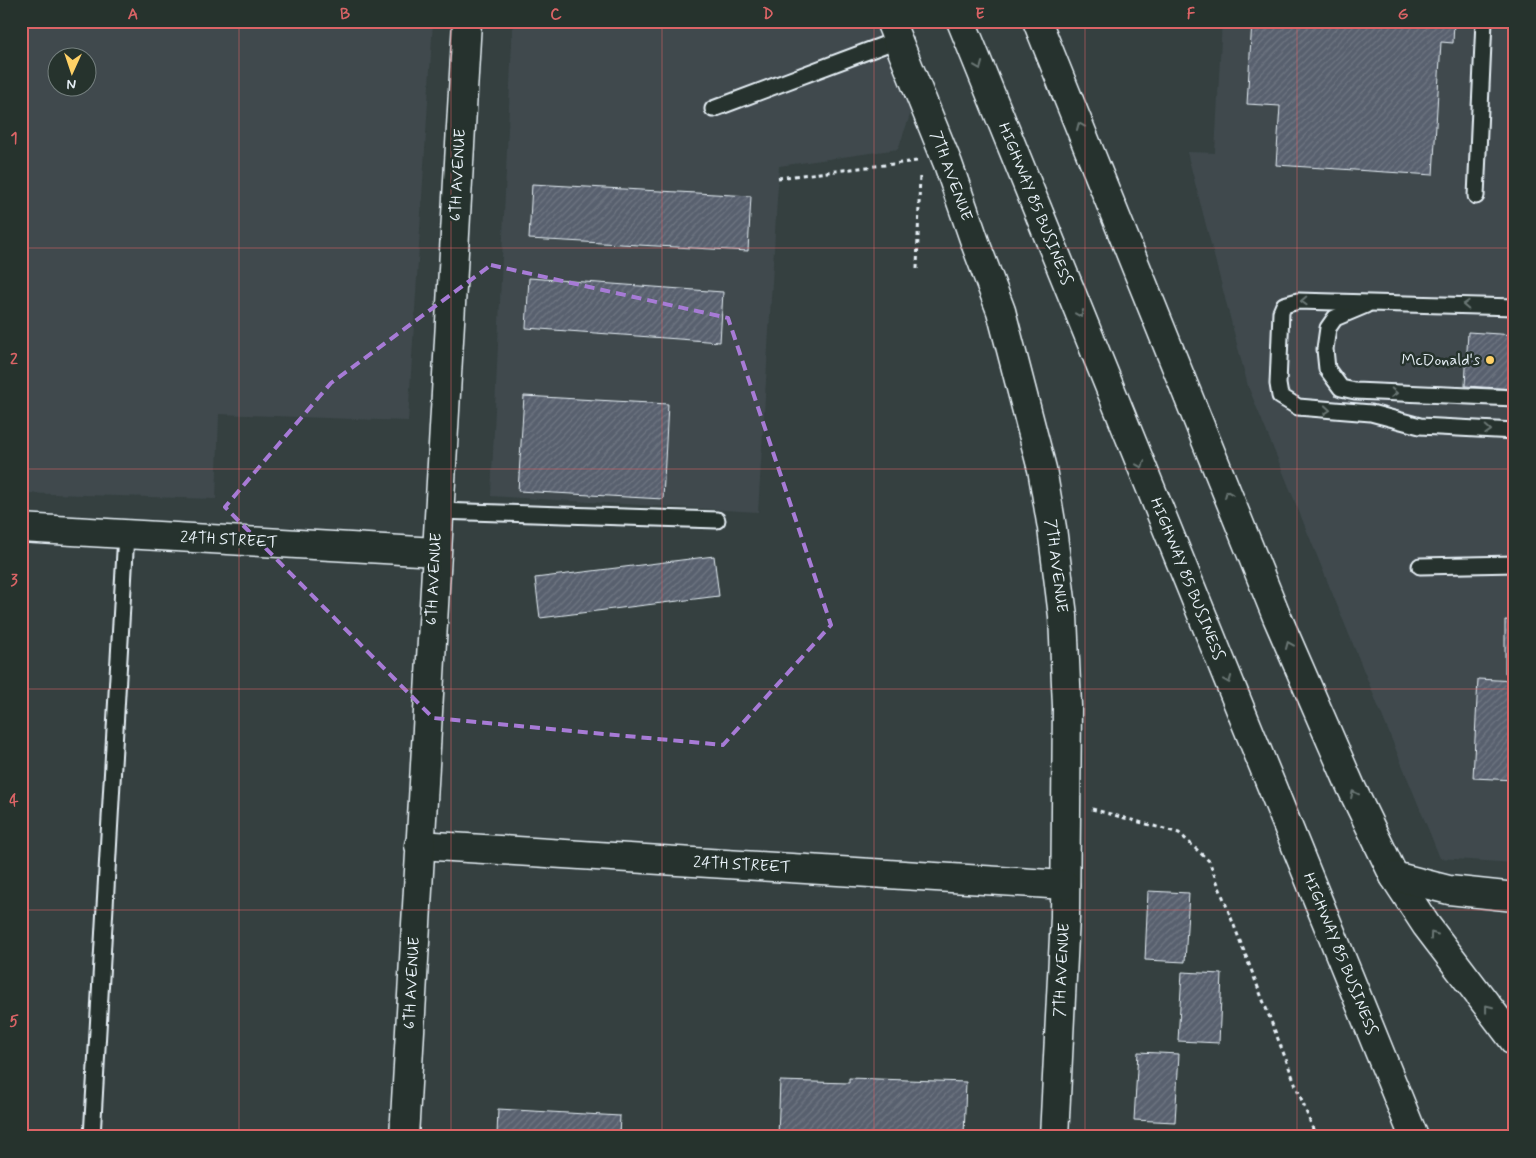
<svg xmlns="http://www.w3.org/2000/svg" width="1536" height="1158" font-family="Mynerve,sans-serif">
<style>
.built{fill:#404a4e;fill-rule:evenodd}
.building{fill:url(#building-hatch);stroke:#e8f1f8}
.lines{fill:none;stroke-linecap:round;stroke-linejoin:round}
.lane-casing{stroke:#e8f1f8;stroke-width:19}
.street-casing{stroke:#e8f1f8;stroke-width:31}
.primary-casing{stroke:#e8f1f8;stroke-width:31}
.path{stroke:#e8f1f8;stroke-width:3;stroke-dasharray:4 4;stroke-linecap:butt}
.lane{stroke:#26332d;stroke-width:15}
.street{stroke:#26332d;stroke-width:28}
.primary{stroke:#26332d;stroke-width:28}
.oneway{stroke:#6a7674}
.marked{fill:none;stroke:#a77bd6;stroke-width:4;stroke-dasharray:10 6;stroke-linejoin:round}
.grid{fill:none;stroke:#db6466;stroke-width:1;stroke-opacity:0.55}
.poi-dot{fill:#ffd166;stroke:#26332d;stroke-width:2}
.labels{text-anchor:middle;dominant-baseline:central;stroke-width:5;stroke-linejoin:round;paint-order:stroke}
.street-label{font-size:16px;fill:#e8f1f8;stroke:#26332d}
.poi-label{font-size:16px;fill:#e8f1f8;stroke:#26332d;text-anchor:end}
.neatline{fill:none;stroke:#db6466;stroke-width:2}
.grid-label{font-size:16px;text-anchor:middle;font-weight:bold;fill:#db6466}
</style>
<defs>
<pattern id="building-hatch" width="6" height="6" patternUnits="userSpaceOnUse" patternTransform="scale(1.25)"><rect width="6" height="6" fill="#58606e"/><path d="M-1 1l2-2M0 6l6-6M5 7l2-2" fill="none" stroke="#707783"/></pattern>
</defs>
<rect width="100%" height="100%" fill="#354040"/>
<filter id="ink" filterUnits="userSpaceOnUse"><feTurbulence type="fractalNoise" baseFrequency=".02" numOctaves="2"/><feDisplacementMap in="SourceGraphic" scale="10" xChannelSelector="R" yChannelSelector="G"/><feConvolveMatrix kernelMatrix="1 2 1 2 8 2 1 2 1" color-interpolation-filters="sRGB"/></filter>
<g filter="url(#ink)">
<g class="built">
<path d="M21,21H433L408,421L219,414L216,499L21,493ZM58,58H88V88H58Z"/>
<polygon points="513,21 877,21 901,81 911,112 898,149 779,166 758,512 491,496"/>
<polygon points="1222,21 1515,21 1515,863 1440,858 1248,386 1187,152 1215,153"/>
</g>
<g class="building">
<polygon points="1252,21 1454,21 1453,43 1441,42 1433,175 1276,165 1280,106 1247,104"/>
<polygon points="532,184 751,196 748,251 529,239"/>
<polygon points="529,278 723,292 720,342 526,328"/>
<polygon points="1468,332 1515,335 1515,389 1465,386"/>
<polygon points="524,396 668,404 663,499 518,491"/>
<polygon points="714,556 719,596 540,618 535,578"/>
<polygon points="1505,620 1515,621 1515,673 1505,673"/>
<polygon points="1478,679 1515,681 1515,780 1473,778"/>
<polygon points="1148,891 1189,893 1185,962 1145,960"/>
<polygon points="1182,972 1222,974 1219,1043 1178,1041"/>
<polygon points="1138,1052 1179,1054 1175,1122 1134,1120"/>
<polygon points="849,1078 966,1082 964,1137 778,1137 780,1081 849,1083"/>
<polygon points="498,1109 620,1116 619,1137 497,1136"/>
<polygon points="1173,1134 1214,1136 1214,1137 1173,1137"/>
</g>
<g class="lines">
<defs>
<g id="lane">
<polyline points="713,109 897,40"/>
<polyline points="1476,196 1484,21"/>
<polyline points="1366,305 1335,318 1328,328 1325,349 1327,369 1341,388 1355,391 1515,398"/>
<polyline points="1515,307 1298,301 1284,305 1281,312 1278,384 1280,396 1298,407 1371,413 1420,426 1515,431"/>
<polyline points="438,511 717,520"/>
<polyline points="1420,566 1515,564"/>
<polyline points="92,1137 126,534"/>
</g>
<g id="street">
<polyline points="890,21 948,164 976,245 1001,311 1042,469 1052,528 1063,616 1067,706 1065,917 1054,1137"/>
<polyline points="21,528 436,552"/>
<polyline points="419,845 1065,885"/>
<polyline points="404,1137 467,21"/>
</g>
<g id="primary">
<polyline points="961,21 1414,1137"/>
<polyline points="1037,21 1277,617 1351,787 1394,876 1426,925 1515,1042"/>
<polyline points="1394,876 1449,890 1515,897"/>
</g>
</defs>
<use href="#lane" class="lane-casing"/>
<use href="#street" class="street-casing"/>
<use href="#primary" class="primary-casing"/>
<g class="path">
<polyline points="778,178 917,161"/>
<polyline points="917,269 920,173"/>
<polyline points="1092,809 1179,833 1209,861 1316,1137"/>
</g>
<use href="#lane" class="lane"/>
<use href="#street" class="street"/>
<use href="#primary" class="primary"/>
</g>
<defs><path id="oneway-chevron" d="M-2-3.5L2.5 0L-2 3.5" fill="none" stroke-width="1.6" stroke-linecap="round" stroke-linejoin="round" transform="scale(1.25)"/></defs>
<g class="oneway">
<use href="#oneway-chevron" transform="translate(979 66) rotate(68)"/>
<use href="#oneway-chevron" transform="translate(1080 126) rotate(-113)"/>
<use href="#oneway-chevron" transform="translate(1304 301) rotate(178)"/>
<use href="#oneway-chevron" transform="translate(1466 305) rotate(-178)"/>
<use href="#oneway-chevron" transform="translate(1080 314) rotate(68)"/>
<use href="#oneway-chevron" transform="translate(1394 393) rotate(3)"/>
<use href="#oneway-chevron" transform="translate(1327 410) rotate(5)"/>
<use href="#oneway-chevron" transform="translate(1488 430) rotate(3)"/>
<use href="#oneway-chevron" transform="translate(1141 465) rotate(68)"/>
<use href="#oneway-chevron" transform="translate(1228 494) rotate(-112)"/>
<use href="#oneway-chevron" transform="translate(1289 645) rotate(-113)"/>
<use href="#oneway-chevron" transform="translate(1228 680) rotate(68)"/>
<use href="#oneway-chevron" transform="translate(1354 794) rotate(-116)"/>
<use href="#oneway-chevron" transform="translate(1433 935) rotate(-126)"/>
<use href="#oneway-chevron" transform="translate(1488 1008) rotate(-128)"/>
</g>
</g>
<path class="marked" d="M491,265L728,318L831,625L723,745L433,718L225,507L331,383Z"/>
<path class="grid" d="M239,21V1137M451,21V1137M662,21V1137M874,21V1137M1085,21V1137M1297,21V1137M21,248H1515M21,469H1515M21,689H1515M21,910H1515"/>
<circle class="poi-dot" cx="1490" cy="360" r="5"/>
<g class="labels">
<g class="street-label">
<text transform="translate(458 175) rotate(-87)">6TH AVENUE</text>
<text transform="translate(951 176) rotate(70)">7TH AVENUE</text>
<text transform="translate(1035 204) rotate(68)">HIGHWAY 85 BUSINESS</text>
<text transform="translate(229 540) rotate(3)">24TH STREET</text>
<text transform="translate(1056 566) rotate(83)">7TH AVENUE</text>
<text transform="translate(434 579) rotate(-87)">6TH AVENUE</text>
<text transform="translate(1187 579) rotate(68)">HIGHWAY 85 BUSINESS</text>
<text transform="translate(742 865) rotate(3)">24TH STREET</text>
<text transform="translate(1340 954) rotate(68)">HIGHWAY 85 BUSINESS</text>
<text transform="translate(1062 970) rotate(-87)">7TH AVENUE</text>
<text transform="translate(412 983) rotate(-87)">6TH AVENUE</text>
</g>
<g class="poi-label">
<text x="1480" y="360">McDonald's</text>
</g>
</g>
<rect width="1536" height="1158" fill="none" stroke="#26332d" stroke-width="55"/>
<g transform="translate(72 72) rotate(183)"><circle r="24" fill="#26332d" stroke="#747f7e"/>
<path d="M0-4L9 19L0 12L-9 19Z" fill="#ffd166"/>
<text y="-8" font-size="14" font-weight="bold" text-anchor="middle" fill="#e8f1f8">N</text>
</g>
<rect x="28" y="28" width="1480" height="1102" class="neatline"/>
<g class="grid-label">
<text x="133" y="19">A</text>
<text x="345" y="19">B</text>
<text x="556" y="19">C</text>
<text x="768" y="19">D</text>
<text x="980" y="19">E</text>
<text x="1191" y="19">F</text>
<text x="1403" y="19">G</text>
<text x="14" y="143">1</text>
<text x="14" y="364">2</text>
<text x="14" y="585">3</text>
<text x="14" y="805">4</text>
<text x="14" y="1026">5</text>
</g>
</svg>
